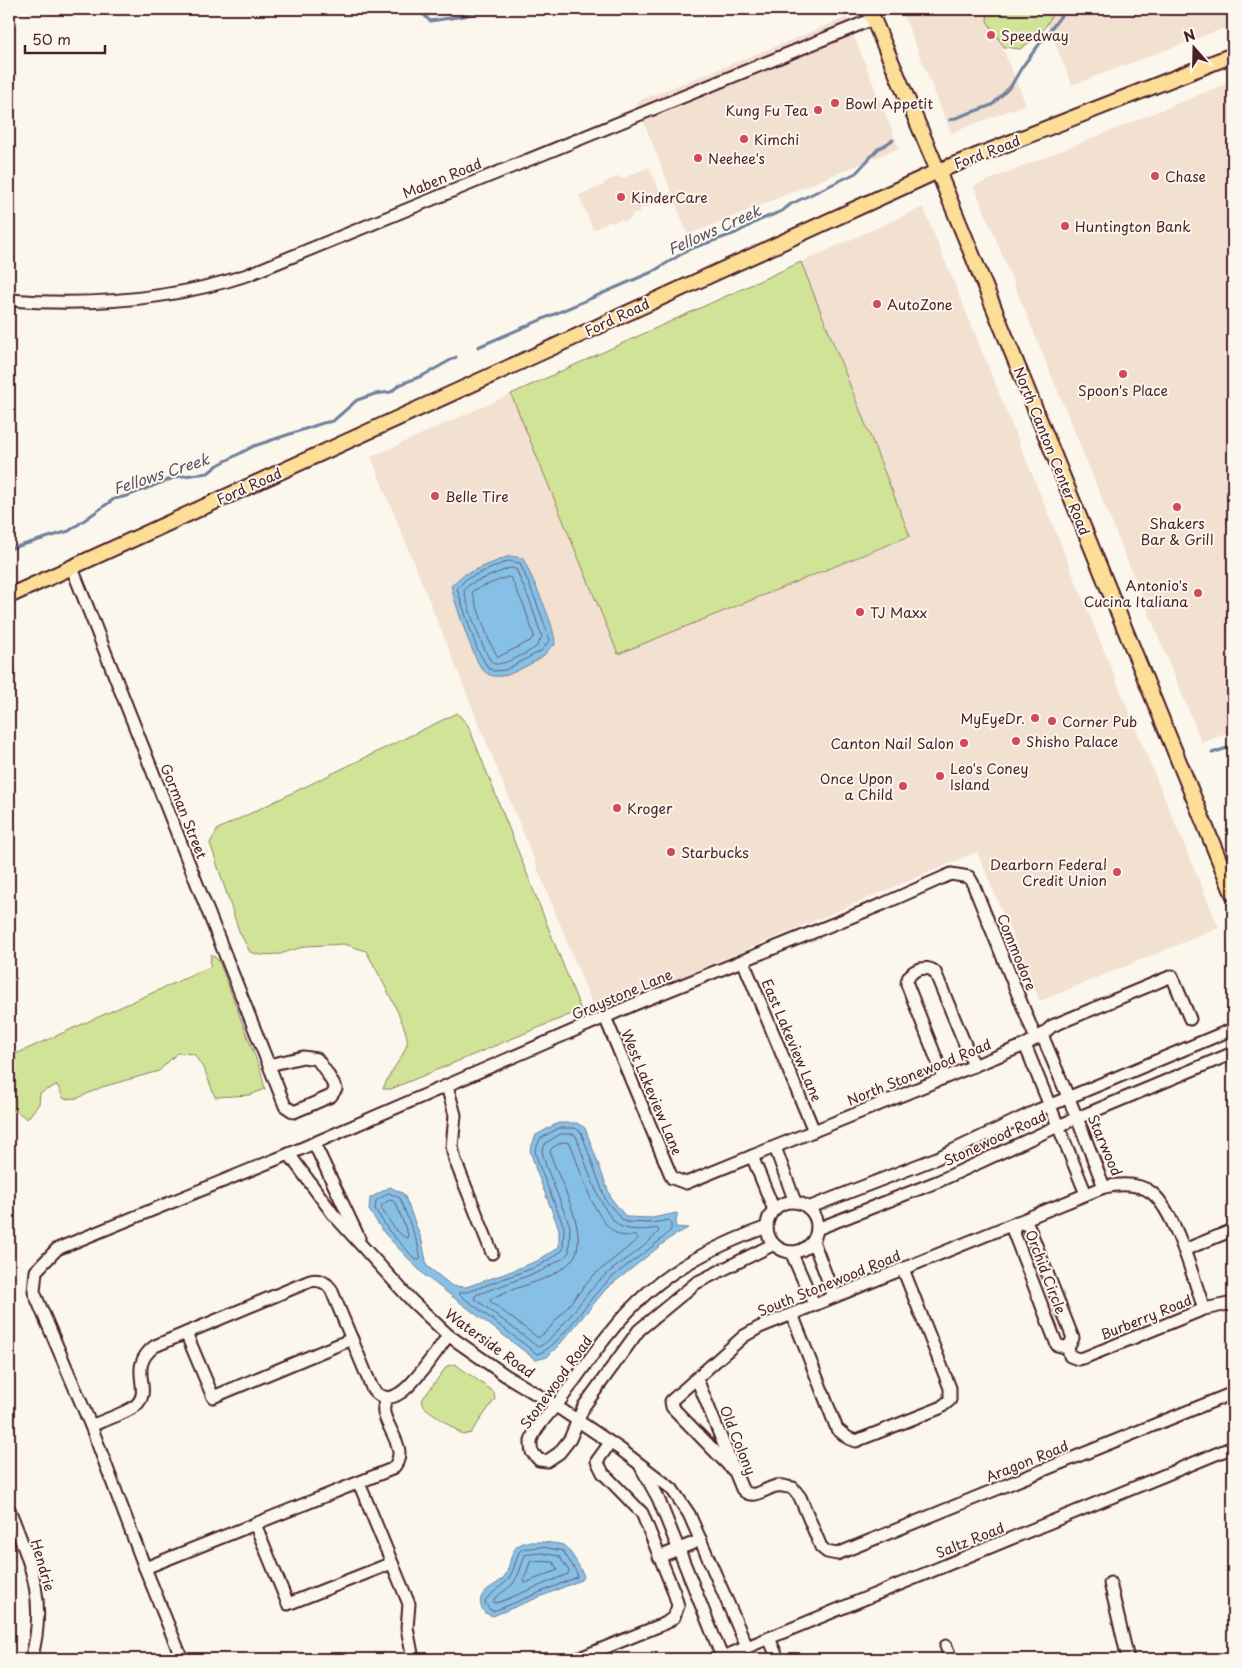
<svg xmlns="http://www.w3.org/2000/svg" width="1242" height="1668" font-family="'Playpen Sans',sans-serif">
<style>
.built{fill:#f2e0d1}
.green{fill:#d0e397;stroke:#8d8161}
.water{fill:#87c0e6;stroke:#6f809b}
.lines{fill:none;stroke-linecap:round;stroke-linejoin:round}
.shore{stroke:#625f76;stroke-width:1}
.stream{stroke:#6f809b;stroke-width:3}
.minor-casing{stroke:#4a1f2b;stroke-width:15}
.major-casing{stroke:#4a1f2b;stroke-width:18}
.minor{stroke:#fbf7ec;stroke-width:11}
.major{stroke:#fcde96;stroke-width:14}
.poi-dot{fill:#d1495b;stroke:#fbf7ec;stroke-width:2}
.labels{text-anchor:middle;dominant-baseline:central;stroke-width:4;stroke-linejoin:round;paint-order:stroke}
.poi-label{font-size:14px;fill:#4a1f2b;stroke:#fbf7ec;text-anchor:start}
.street-label{font-size:14px;fill:#4a1f2b;stroke:#fbf7ec}
.water-label{font-size:15px;font-style:italic;fill:#5c4f63;stroke:#fbf7ec}
</style>
<rect width="100%" height="100%" fill="#fbf7ec"/>
<filter id="ink" filterUnits="userSpaceOnUse"><feTurbulence type="fractalNoise" baseFrequency=".02" numOctaves="2"/><feDisplacementMap in="SourceGraphic" scale="10" xChannelSelector="R" yChannelSelector="G"/><feConvolveMatrix kernelMatrix="1 2 1 2 8 2 1 2 1" color-interpolation-filters="sRGB"/></filter>
<g filter="url(#ink)">
<g class="built">
<polygon points="829,9 843,9 899,148 688,235 636,102 846,18"/>
<polygon points="901,9 986,9 1026,104 951,133"/>
<polygon points="1056,9 1233,9 1233,25 1072,85 1047,24"/>
<polygon points="1233,81 1233,730 1202,743 974,186"/>
<polygon points="649,167 664,201 640,209 641,211 631,215 632,218 623,222 622,219 612,223 611,221 593,230 579,195 604,185 603,183 619,176 621,179"/>
<polygon points="923,207 1154,773 1219,928 1040,1001 977,852 596,1013 371,457 511,394 618,653 910,537 801,262"/>
</g>
<g class="green">
<polygon points="988,9 1056,9 1041,34 1020,49 1004,47 987,21"/>
<polygon points="801,262 910,536 618,654 511,394"/>
<path d="M457,713L468,725L581,1010L391,1089H383C389,1072 402,1060 407,1044C411,1030 374,966 366,951L344,944L306,946L280,954L260,955L250,952L239,931L210,843L218,829Z"/>
<polygon points="211,954 219,961 261,1072 265,1089 250,1095 215,1097 205,1071 194,1054 177,1053 159,1071 102,1087 78,1098 64,1099 57,1085 40,1093 39,1104 27,1119 15,1110 9,1111 9,1057 210,967"/>
<polygon points="455,1364 494,1392 495,1399 471,1433 463,1435 424,1407 422,1400 447,1366"/>
</g>
<g class="water">
<path d="M509,556L523,558C532,579 555,623 555,645C548,647 549,651 544,655C539,660 514,673 507,675C499,677 491,677 485,672C474,664 455,602 451,586L463,575Z"/>
<polygon points="558,1123 577,1123 585,1128 611,1198 626,1217 652,1218 677,1213 677,1217 675,1227 688,1228 670,1238 606,1289 560,1344 547,1357 536,1360 424,1275 385,1234 369,1210 370,1198 390,1187 404,1194 422,1241 427,1266 452,1286 466,1287 504,1274 537,1261 559,1247 559,1229 536,1170 530,1150 536,1135"/>
<path d="M543,1542C549,1543 558,1543 563,1545C570,1549 581,1569 584,1576L581,1580L493,1616L485,1613C482,1609 479,1604 481,1598C484,1588 498,1585 504,1577C511,1568 509,1551 519,1545C525,1541 536,1542 543,1542Z"/>
</g>
<g class="lines">
<g class="shore">
<polygon points="509,561 520,563 536,601 550,640 541,651 505,670 494,671 488,668 477,649 457,589 466,579"/>
<path d="M510,568L516,569L531,604L542,637C540,640 538,645 536,647C530,652 499,668 493,663C485,658 466,602 464,590L470,584Z"/>
<polygon points="508,577 511,578 524,606 534,636 530,641 498,657 490,643 472,593 474,590"/>
<path d="M559,1128H575L581,1132L606,1201L623,1220L627,1222L652,1223L669,1220L671,1222V1230C651,1251 623,1265 603,1286C586,1302 558,1349 537,1354L459,1294L461,1292H467L539,1266L563,1250L564,1227L540,1168L535,1151L540,1139Z"/>
<path d="M561,1134H573L576,1136C584,1157 601,1218 622,1227C631,1231 648,1230 657,1228L659,1231C643,1251 617,1263 599,1281C584,1295 554,1342 538,1347L474,1298L476,1295L541,1271L565,1257L569,1252L570,1226L546,1166L542,1151L546,1143Z"/>
<path d="M563,1142L570,1143C580,1167 594,1225 620,1235C625,1236 631,1236 636,1236L638,1239L593,1276L547,1331L538,1338L491,1302L490,1300C498,1293 531,1284 543,1279C553,1275 569,1266 574,1257C590,1232 557,1178 550,1152L552,1148Z"/>
<polygon points="389,1193 400,1198 417,1242 421,1258 419,1260 416,1260 389,1231 375,1209 376,1201"/>
<path d="M390,1200L396,1203L408,1235L407,1238C395,1233 388,1218 381,1208L382,1205Z"/>
<polygon points="543,1547 563,1551 577,1573 577,1577 502,1608 493,1611 489,1609 485,1603 486,1599 508,1580 513,1570 519,1552 522,1549"/>
<polygon points="542,1553 559,1556 569,1571 568,1574 500,1602 494,1603 494,1599 513,1584 519,1573 525,1555"/>
<polygon points="531,1561 553,1562 558,1570 525,1583 524,1580"/>
</g>
<g class="stream">
<polyline points="418,9 430,21 464,16 484,9"/>
<polyline points="950,120 992,105 1011,86 1022,67 1066,9"/>
<polyline points="478,347 652,272 690,249 736,233 760,220 782,211 791,204 856,173 878,149 893,140"/>
<polyline points="9,549 69,531 114,499 127,496 176,477 208,473 218,465 254,446 323,423 333,421 357,400 375,394 391,392 399,385 424,375 456,357"/>
<polyline points="1212,753 1233,746"/>
</g>
<defs>
<g id="minor">
<path d="M9,300C88,306 171,300 247,275L873,19"/>
<polyline points="72,568 285,1106 294,1112 331,1096 336,1089 327,1073 317,1059 303,1057 269,1065"/>
<polyline points="743,961 814,1131"/>
<polyline points="605,1017 672,1178 686,1183 1025,1045 1042,1035 1052,1026 1172,976 1190,1019"/>
<polyline points="1042,1035 1082,1130 1104,1187"/>
<polyline points="1025,1045 1086,1194"/>
<path d="M944,1078L907,984C907,970 926,964 935,972L974,1066"/>
<polyline points="447,1086 455,1115 452,1147 455,1160 492,1253"/>
<polyline points="314,1143 359,1238"/>
<polyline points="775,1147 795,1202"/>
<polyline points="289,1154 333,1214 412,1301 448,1335 505,1375 556,1406 620,1449 672,1489 689,1514 747,1647"/>
<polyline points="752,1156 774,1210"/>
<circle cx="792" cy="1227" r="25"/>
<polyline points="808,1208 937,1158 1036,1111 1233,1029"/>
<polygon points="1017,1222 1028,1225 1073,1338 1068,1348 1057,1345 1013,1231"/>
<path d="M767,1227C725,1242 682,1262 648,1292C614,1322 588,1361 562,1398C554,1409 534,1427 531,1441C531,1444 531,1449 532,1452L539,1460L547,1461L559,1453L570,1439L584,1406L639,1330L696,1283L774,1244"/>
<polyline points="817,1229 939,1181 1058,1126 1233,1053"/>
<polyline points="813,1241 834,1296"/>
<polyline points="1184,1250 1233,1230"/>
<polyline points="791,1252 814,1304"/>
<polyline points="792,1314 837,1429 848,1438 856,1441 940,1408 950,1400 950,1388 903,1269"/>
<polyline points="186,1333 213,1397 352,1339"/>
<polyline points="1068,1348 1070,1356 1078,1359 1086,1357 1204,1309 1233,1303"/>
<path d="M697,1379L742,1489C752,1501 764,1489 776,1486C782,1485 787,1487 793,1488L800,1497L821,1547L827,1552L837,1554L1233,1393"/>
<path d="M91,1426C104,1420 124,1414 135,1406C155,1390 125,1368 155,1346L310,1281C319,1279 326,1282 331,1289L372,1388C391,1415 416,1378 428,1363C435,1354 442,1345 448,1335"/>
<polyline points="641,1467 658,1498 722,1657"/>
<path d="M733,1470L672,1407L671,1401L744,1336L760,1327L1104,1187C1119,1184 1138,1182 1152,1193C1175,1211 1194,1280 1204,1309"/>
<polyline points="359,1483 409,1604 407,1628 413,1659"/>
<path d="M9,1509C30,1563 48,1600 31,1659"/>
<polyline points="255,1524 288,1604 392,1563"/>
<polyline points="659,1557 701,1540"/>
<path d="M145,1568L392,1469C410,1452 388,1431 384,1413C383,1408 385,1403 385,1397"/>
<polyline points="1110,1583 1128,1659"/>
<polyline points="769,1638 778,1659"/>
<polyline points="946,1646 951,1659"/>
<polyline points="182,1659 145,1568 91,1426 34,1292 36,1271 57,1249 289,1154 635,1004 883,904 951,874 969,877 973,884 1036,1039"/>
<polyline points="577,1659 666,1623 674,1617 678,1606 674,1592 642,1513 603,1473 597,1461 610,1443"/>
<polyline points="718,1659 1233,1447"/>
</g>
<g id="major">
<polyline points="869,9 938,171 1233,894"/>
<polyline points="9,596 938,171 1233,55"/>
</g>
</defs>
<use href="#minor" class="minor-casing"/>
<use href="#major" class="major-casing"/>
<use href="#minor" class="minor"/>
<use href="#major" class="major"/>
</g>
</g>
<g class="poi-dot">
<circle cx="991" cy="35" r="5"/>
<circle cx="835" cy="103" r="5"/>
<circle cx="818" cy="110" r="5"/>
<circle cx="744" cy="139" r="5"/>
<circle cx="698" cy="158" r="5"/>
<circle cx="1155" cy="176" r="5"/>
<circle cx="621" cy="197" r="5"/>
<circle cx="1065" cy="226" r="5"/>
<circle cx="877" cy="304" r="5"/>
<circle cx="1123" cy="374" r="5"/>
<circle cx="435" cy="496" r="5"/>
<circle cx="1177" cy="507" r="5"/>
<circle cx="1198" cy="593" r="5"/>
<circle cx="860" cy="612" r="5"/>
<circle cx="1035" cy="718" r="5"/>
<circle cx="1052" cy="721" r="5"/>
<circle cx="1016" cy="741" r="5"/>
<circle cx="964" cy="743" r="5"/>
<circle cx="940" cy="776" r="5"/>
<circle cx="903" cy="786" r="5"/>
<circle cx="617" cy="808" r="5"/>
<circle cx="671" cy="852" r="5"/>
<circle cx="1117" cy="872" r="5"/>
</g>
<g class="labels">
<g class="poi-label">
<text x="1001" y="35">Speedway</text>
<text x="845" y="103">Bowl Appetit</text>
<text x="808" y="110" text-anchor="end">Kung Fu Tea</text>
<text x="754" y="139">Kimchi</text>
<text x="708" y="158">Neehee's</text>
<text x="1165" y="176">Chase</text>
<text x="631" y="197">KinderCare</text>
<text x="1075" y="226">Huntington Bank</text>
<text x="887" y="304">AutoZone</text>
<text x="1123" y="390" text-anchor="middle">Spoon's Place</text>
<text x="445" y="496">Belle Tire</text>
<text x="1177" y="523" text-anchor="middle">Shakers<tspan x="1177" dy="16">Bar &amp; Grill</tspan></text>
<text x="1188" y="585" text-anchor="end">Antonio's<tspan x="1188" dy="16">Cucina Italiana</tspan></text>
<text x="870" y="612">TJ Maxx</text>
<text x="1025" y="718" text-anchor="end">MyEyeDr.</text>
<text x="1062" y="721">Corner Pub</text>
<text x="1026" y="741">Shisho Palace</text>
<text x="954" y="743" text-anchor="end">Canton Nail Salon</text>
<text x="950" y="768">Leo's Coney<tspan x="950" dy="16">Island</tspan></text>
<text x="893" y="778" text-anchor="end">Once Upon<tspan x="893" dy="16">a Child</tspan></text>
<text x="627" y="808">Kroger</text>
<text x="681" y="852">Starbucks</text>
<text x="1107" y="864" text-anchor="end">Dearborn Federal<tspan x="1107" dy="16">Credit Union</tspan></text>
</g>
<g class="street-label">
<text transform="translate(987 152) rotate(-21)">Ford Road</text>
<text transform="translate(442 178) rotate(-22)">Maben Road</text>
<text transform="translate(617 317) rotate(-25)">Ford Road</text>
<text transform="translate(1052 451) rotate(68)">North Canton Center Road</text>
<text transform="translate(249 486) rotate(-24)">Ford Road</text>
<text transform="translate(184 811) rotate(68)">Gorman Street</text>
<text transform="translate(1017 952) rotate(68)">Commodore</text>
<text transform="translate(622 994) rotate(-23)">Graystone Lane</text>
<text transform="translate(792 1040) rotate(67)">East Lakeview Lane</text>
<text transform="translate(919 1072) rotate(-22)">North Stonewood Road</text>
<text transform="translate(652 1092) rotate(67)">West Lakeview Lane</text>
<text transform="translate(995 1138) rotate(-25)">Stonewood Road</text>
<text transform="translate(1105 1145) rotate(67)">Starwood</text>
<text transform="translate(1046 1272) rotate(69)">Orchid Circle</text>
<text transform="translate(829 1283) rotate(-22)">South Stonewood Road</text>
<text transform="translate(1146 1317) rotate(-22)">Burberry Road</text>
<text transform="translate(490 1343) rotate(36)">Waterside Road</text>
<text transform="translate(556 1382) rotate(-54)">Stonewood Road</text>
<text transform="translate(738 1440) rotate(68)">Old Colony</text>
<text transform="translate(1027 1461) rotate(-22)">Aragon Road</text>
<text transform="translate(970 1540) rotate(-22)">Saltz Road</text>
<text transform="translate(43 1565) rotate(74)">Hendrie</text>
</g>
<g class="water-label">
<text transform="translate(714 229) rotate(-24)">Fellows Creek</text>
<text transform="translate(161 473) rotate(-18)">Fellows Creek</text>
</g>
</g>
<rect width="1242" height="1668" fill="none" stroke="#fbf7ec" stroke-width="30"/>
<rect x="15" y="15" width="1212" height="1638" fill="none" stroke="#4a1f2b" stroke-width="2" filter="url(#ink)"/>
<g transform="translate(1194 48) rotate(340)" stroke="#fbf7ec" stroke-width="4" paint-order="stroke">
<path d="M0-4L9 19L0 12L-9 19Z" fill="#4a1f2b"/>
<text y="-8" font-size="14" font-weight="bold" text-anchor="middle" fill="#4a1f2b">N</text>
</g>
<path d="M25 45v8h80v-8" fill="none" stroke="#4a1f2b" stroke-width="2.5"/>
<text x="32" y="45" font-size="15" fill="#4a1f2b" stroke="#fbf7ec" stroke-width="4" paint-order="stroke">50 m</text>
</svg>
